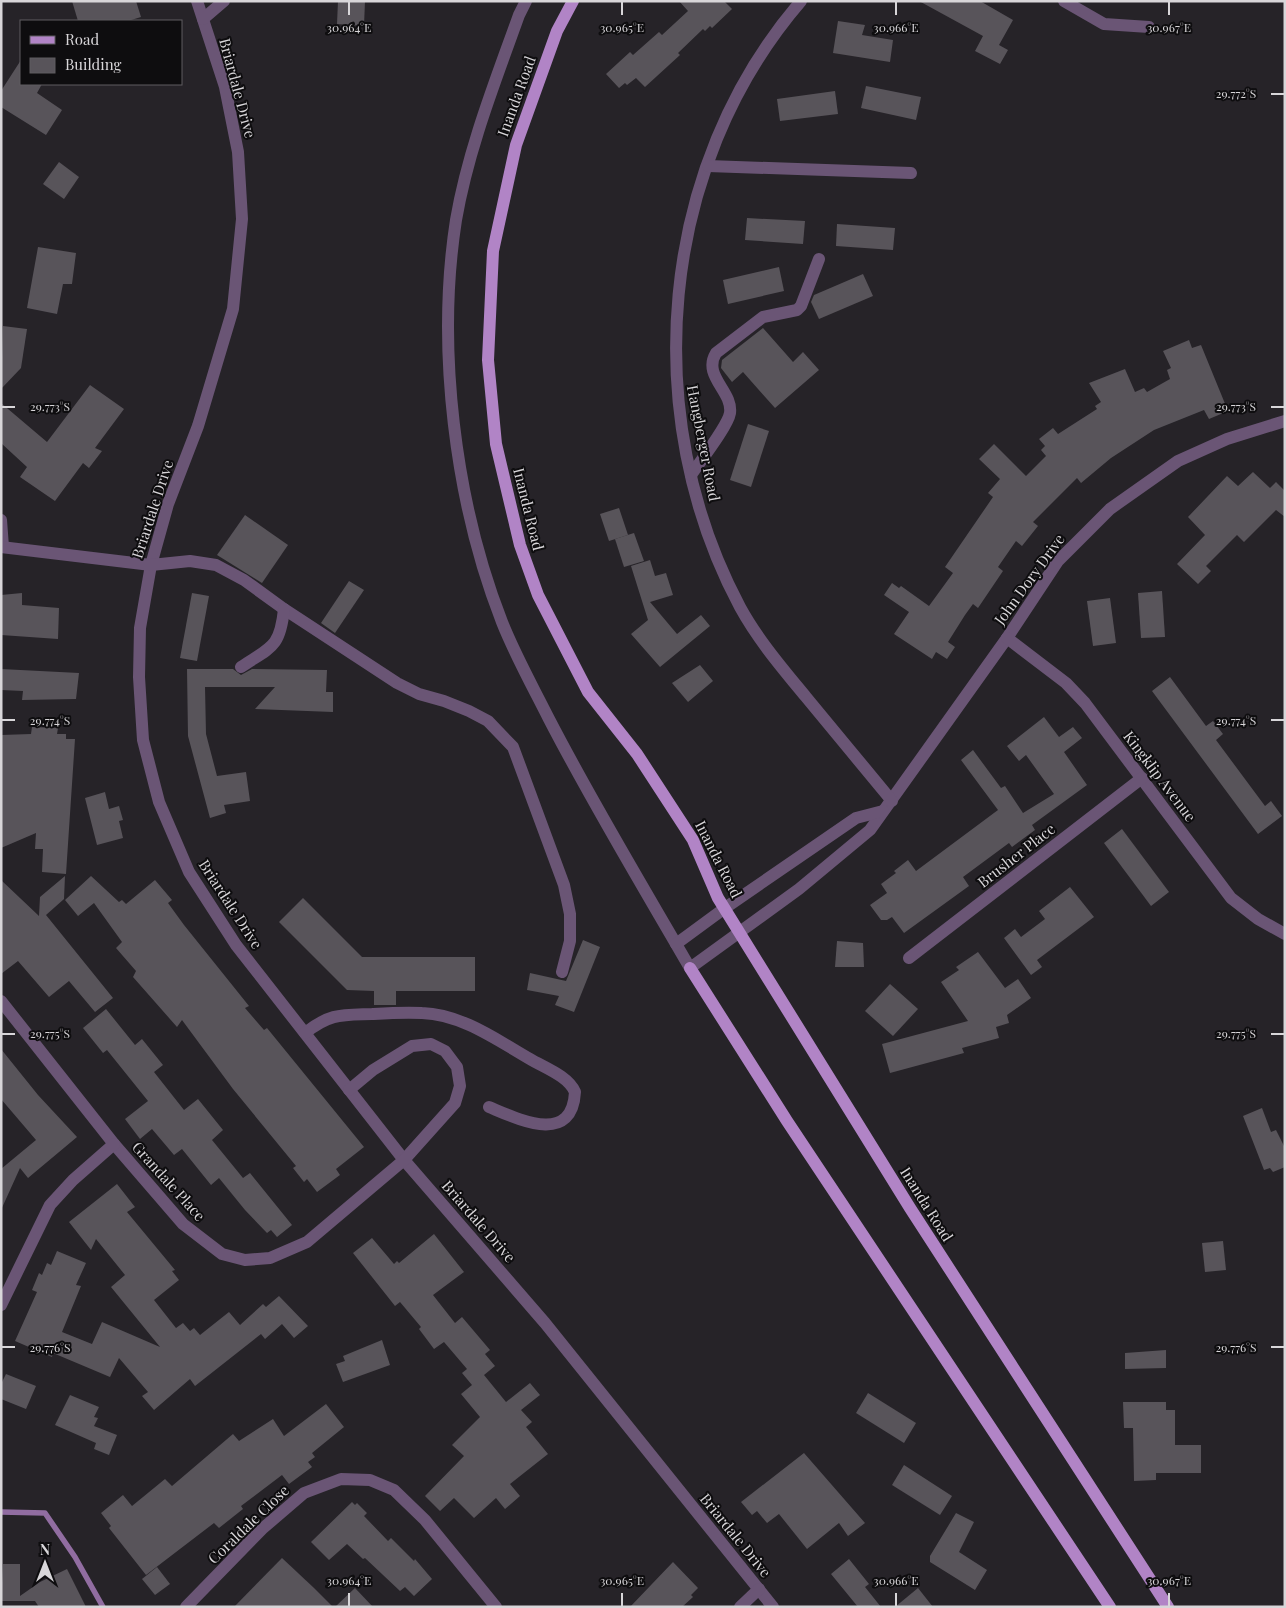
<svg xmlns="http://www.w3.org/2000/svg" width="1286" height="1608" font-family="'Playfair Display',serif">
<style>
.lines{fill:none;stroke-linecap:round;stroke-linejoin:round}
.stream{stroke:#916da1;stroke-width:5.5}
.building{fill:#58545a}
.minor{stroke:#6a5575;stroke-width:12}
.major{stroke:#b184c6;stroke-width:12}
.ticks{fill:none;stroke:#d8d6d9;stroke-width:2}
.labels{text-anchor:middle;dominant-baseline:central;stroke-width:4;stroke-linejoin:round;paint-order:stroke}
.street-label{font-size:15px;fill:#d8d6d9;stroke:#0e0d0f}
.ticks-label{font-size:12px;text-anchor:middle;fill:#d8d6d9;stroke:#0e0d0f;stroke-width:4;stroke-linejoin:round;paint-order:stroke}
</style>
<rect width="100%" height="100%" fill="#262328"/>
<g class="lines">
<polyline class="stream" points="1,1512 45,1513 75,1557 103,1607"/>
</g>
<g class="building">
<polygon points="72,1 136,1 141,17 128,21 78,21"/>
<polygon points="338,1 365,1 364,26 337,24"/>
<polygon points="679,1 724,1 732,9 712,28 710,26 705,31 703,29 678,53 680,55 645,87 636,78 627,85 625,83 619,88 606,74 630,52 633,55 659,32 662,35 688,11"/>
<polygon points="919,1 980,1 1013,20 999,45 1008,50 1000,64 975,51 983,36"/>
<polygon points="838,21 865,25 862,35 893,40 890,62 833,53"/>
<polygon points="21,60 21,84 42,84 37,93 62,110 46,135 1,107 1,91"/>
<polygon points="866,86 921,97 916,120 861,108"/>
<polygon points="835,91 838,114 780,121 777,99"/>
<polygon points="59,162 79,177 64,199 43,184"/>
<polygon points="747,218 805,221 803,244 745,240"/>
<polygon points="837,224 895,228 893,250 836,246"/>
<polygon points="38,247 76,253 72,284 63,284 57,314 27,308"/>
<polygon points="779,267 784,291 728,304 723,280"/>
<polygon points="863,274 873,296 819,319 811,302 814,295"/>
<polygon points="3,326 27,329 21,368 1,389"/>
<polygon points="763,328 793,362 803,352 819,370 775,408 743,372 732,382 721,368 722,360"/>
<polygon points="1189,340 1192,348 1201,345 1228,411 1209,419 1204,410 1154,430 1111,458 1081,483 1077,478 1033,522 1038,526 1022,546 1016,541 998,567 1003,571 978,608 973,604 965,615 948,642 955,647 947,659 936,652 932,659 894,634 909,612 884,595 892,583 899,588 901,586 929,606 953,573 945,567 993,497 988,493 1000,479 979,459 994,444 1026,476 1046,456 1041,450 1045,446 1039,439 1053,428 1058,434 1097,409 1095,406 1101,402 1089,383 1125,369 1135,392 1144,388 1147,392 1170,379 1167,370 1171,368 1163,351"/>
<polygon points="90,385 124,409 95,448 102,451 89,468 83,463 55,501 20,477 27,467 1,443 1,403 47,442"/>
<polygon points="748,424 769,431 751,487 730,480"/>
<polygon points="1253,472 1270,488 1276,482 1285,491 1285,517 1276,510 1244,542 1237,535 1206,566 1211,571 1198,584 1177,564 1205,535 1188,517 1227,476 1238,486"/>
<polygon points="619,508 628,535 609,541 600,514"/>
<polygon points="245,515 288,545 262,583 217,555"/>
<polygon points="634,533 644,561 624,567 615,539"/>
<polygon points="650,560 655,576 666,573 673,595 650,602 677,634 701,615 710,626 660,667 631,634 648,620 631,566"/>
<polygon points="349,581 364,590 335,633 321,623"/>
<polygon points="1162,591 1165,637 1141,638 1138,593"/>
<polygon points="22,593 22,605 59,608 58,639 1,635 1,595"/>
<polygon points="192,593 209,596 197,661 180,658"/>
<polygon points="1110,598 1116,643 1093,646 1087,601"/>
<polygon points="700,665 713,681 688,702 672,683"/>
<polygon points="1,669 79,673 76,699 22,700 23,691 1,690"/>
<polygon points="187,669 233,669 241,675 252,669 327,670 326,692 333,692 333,712 255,709 275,687 205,687 206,734 217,776 246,772 250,801 224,805 226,813 210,818 188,736"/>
<polygon points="1170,677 1206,726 1213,721 1223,734 1216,740 1265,806 1271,801 1282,816 1258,834 1152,691"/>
<polygon points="1044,717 1059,737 1073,727 1082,738 1064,752 1087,785 1032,825 1035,830 1012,847 1009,843 963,877 969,886 904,933 892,917 887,920 881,920 870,905 887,893 881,884 896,873 894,871 908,860 916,871 998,810 961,760 973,750 1001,788 1005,786 1023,813 1054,794 1026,755 1019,761 1007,746"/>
<polygon points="32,727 58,728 57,734 66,734 66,739 75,739 66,874 42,872 43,849 35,849 36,833 1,848 1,735 31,734"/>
<polygon points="105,792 109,809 119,806 123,820 119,821 123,838 97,845 85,798"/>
<polygon points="1122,829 1169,892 1151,906 1104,843"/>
<polygon points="65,876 64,899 46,915 113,998 95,1012 69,981 49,997 18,961 1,974 1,880 39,916 40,897"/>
<polygon points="91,876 119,902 122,900 126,904 155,880 172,900 168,903 184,925 249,1006 245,1008 264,1030 267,1028 364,1147 336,1169 340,1175 317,1192 307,1179 304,1182 293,1168 296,1166 233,1089 182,1020 177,1027 133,977 136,971 116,948 122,942 94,903 78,916 65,900"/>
<polygon points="1070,887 1094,917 1037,960 1042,967 1031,975 1004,938 1015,929 1021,937 1045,919 1039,911"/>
<polygon points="303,898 362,957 475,957 475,991 396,991 396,1005 374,1005 374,991 347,990 279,922"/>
<polygon points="583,940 600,947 574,1012 555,1005 559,996 527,990 530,973 566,981"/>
<polygon points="837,941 863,943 864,967 835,967"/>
<polygon points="978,952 1005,988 1018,979 1031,998 1007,1015 1009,1023 996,1027 999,1038 962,1048 964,1053 890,1073 882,1044 968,1021 941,982 959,970 956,967"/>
<polygon points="890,984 918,1009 893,1036 865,1011"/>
<polygon points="106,1009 135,1045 142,1039 163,1065 154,1072 184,1110 198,1099 223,1130 212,1140 243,1178 250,1173 292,1225 277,1237 271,1230 267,1233 245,1210 219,1178 211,1185 182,1149 174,1155 152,1129 140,1139 125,1119 148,1101 107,1050 103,1053 83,1028"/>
<polygon points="1,1049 38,1095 77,1137 28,1178 20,1168 1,1210 1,1169 36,1140 1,1099"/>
<polygon points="1262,1108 1271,1132 1276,1130 1285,1148 1285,1167 1273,1172 1270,1168 1264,1170 1243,1116"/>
<polygon points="117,1184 135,1207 127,1212 175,1270 172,1271 179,1280 154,1300 176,1328 183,1323 190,1331 194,1328 200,1335 229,1312 240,1325 263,1304 266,1307 279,1296 308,1326 294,1338 282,1324 265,1339 261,1334 195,1386 190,1379 154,1410 142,1396 148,1392 119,1358 110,1377 53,1353 52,1357 15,1341 37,1292 32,1290 39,1273 42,1275 47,1263 51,1265 57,1251 86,1263 76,1285 81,1286 62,1332 92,1344 102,1322 160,1347 111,1287 125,1275 96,1239 91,1250 69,1222"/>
<polygon points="434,1234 464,1272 433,1295 455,1323 462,1317 490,1350 485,1354 495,1366 484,1375 506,1402 530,1383 540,1395 521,1410 532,1422 526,1427 548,1454 510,1484 520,1496 505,1509 496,1498 474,1518 454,1498 440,1511 425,1496 464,1456 452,1445 480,1417 461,1394 472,1385 462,1373 467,1369 444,1342 434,1349 419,1329 421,1327 400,1302 395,1306 353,1253 372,1238 394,1264 397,1261 399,1263"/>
<polygon points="1223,1241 1226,1270 1205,1272 1202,1243"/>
<polygon points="382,1340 390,1365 343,1382 336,1364 345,1361 343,1356"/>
<polygon points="1166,1350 1166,1368 1125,1369 1125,1353"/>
<polygon points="6,1374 36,1386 26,1409 1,1399 1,1384"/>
<polygon points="868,1393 916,1423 904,1443 856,1413"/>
<polygon points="70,1395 99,1407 94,1417 98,1418 94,1426 117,1435 109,1455 94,1449 96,1443 55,1425"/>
<polygon points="1123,1402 1166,1402 1166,1410 1175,1410 1175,1445 1201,1445 1201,1473 1156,1473 1156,1480 1134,1481 1133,1428 1124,1428"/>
<polygon points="326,1404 344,1427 312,1453 315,1457 308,1462 312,1467 289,1484 282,1475 241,1506 243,1509 219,1528 214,1523 146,1575 109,1528 111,1526 101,1513 123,1495 132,1506 165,1479 172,1486 233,1434 239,1441 273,1419 284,1436"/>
<polygon points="804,1453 865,1523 848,1536 839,1523 807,1549 779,1514 767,1523 757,1511 752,1515 741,1502"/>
<polygon points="904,1465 952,1496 940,1515 892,1485"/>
<polygon points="352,1502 355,1505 357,1503 367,1513 364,1516 388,1541 391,1538 414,1561 415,1559 432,1579 414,1596 405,1587 400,1591 365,1558 363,1559 347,1544 329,1560 311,1542"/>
<polygon points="956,1513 974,1522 959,1552 987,1570 975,1590 930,1562 930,1556"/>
<polygon points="282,1558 314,1588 333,1607 234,1607"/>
<polygon points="849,1559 869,1584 865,1587 881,1607 858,1607 831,1574"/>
<polygon points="673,1562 698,1588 691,1595 693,1597 682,1607 630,1607"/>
<polygon points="3,1564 20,1564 20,1596 40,1582 67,1569 86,1607 39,1607 35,1601 1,1601"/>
<polygon points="157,1567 170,1584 155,1595 142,1579"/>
<polygon points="355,1588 373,1607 335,1607"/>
<polygon points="918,1588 933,1607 895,1607"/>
</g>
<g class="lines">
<g class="minor">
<polyline points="197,1 225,87 238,152 242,219 233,309 198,426 168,504 151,565 140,628 139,677 143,740 159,802 189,872 236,945 404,1160 545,1323 773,1607"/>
<path d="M526,1L519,15C495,82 468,150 456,220C436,348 455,502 502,622C515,655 533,687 549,719C593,804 642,885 690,968L799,889L870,830L1007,638L1058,561L1110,509L1178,461L1227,439L1285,421"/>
<path d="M801,1C658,167 638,416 740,607C758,640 783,669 806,697C835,732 863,766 892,801"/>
<polyline points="1064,1 1104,24 1149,27"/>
<polyline points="203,19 224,1"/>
<polyline points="708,166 911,173"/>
<path d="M691,475C699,463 728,426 730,413C733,391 702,376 716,353L763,317L797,310L801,306L819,259"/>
<polyline points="1,520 3,547"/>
<polyline points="1,547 151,565 190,561 216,565 244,580 284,609 397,683 419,694 444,701 469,711 488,721 513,747 564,885 570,914 570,941 562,972"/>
<polyline points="1007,638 1066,683 1085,703 1231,898 1258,919 1285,934"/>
<path d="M241,667C271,647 280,648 284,609"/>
<polyline points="676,944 725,908 856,818 883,811"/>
<polyline points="909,958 1142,778"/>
<polyline points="1,1001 114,1144 183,1224 222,1254 245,1260 270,1258 307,1242 404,1160 455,1103 460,1086 457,1067 445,1051 431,1044 412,1046 373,1070 349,1090"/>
<path d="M305,1033C330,1013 342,1015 372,1014C389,1013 405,1012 422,1013C461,1014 497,1040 530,1059C545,1068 568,1076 575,1092C572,1146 518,1119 489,1107"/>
<polyline points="1,1305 50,1205 73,1180 114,1144"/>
<polyline points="186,1607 262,1529 304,1493 341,1479 370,1480 394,1490 425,1520 496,1607"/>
<polyline points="740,1607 759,1589"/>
</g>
<g class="major">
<polyline points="573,1 557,31 516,145 493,251 488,360 496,444 520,545 538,595 588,692 637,754 693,840 718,898 910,1208 1168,1607"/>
<polyline points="690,968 787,1121 1110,1607"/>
</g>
</g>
<path class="ticks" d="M349,2V15M622,2V15M896,2V15M1169,2V15M1271,94H1284M2,407H15M1271,407H1284M2,720H15M1271,720H1284M2,1034H15M1271,1034H1284M2,1347H15M1271,1347H1284M349,1593V1606M622,1593V1606M896,1593V1606M1169,1593V1606"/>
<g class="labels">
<g class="street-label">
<text transform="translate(238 88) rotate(75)">Briardale Drive</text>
<text transform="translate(516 96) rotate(-70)">Inanda Road</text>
<text transform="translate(704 443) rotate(79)">Hangberger Road</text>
<text transform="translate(152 509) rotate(-72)">Briardale Drive</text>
<text transform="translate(529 509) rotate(76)">Inanda Road</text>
<text transform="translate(1029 579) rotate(-54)">John Dory Drive</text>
<text transform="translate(1160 776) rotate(53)">Kingklip Avenue</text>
<text transform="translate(1016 855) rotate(-38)">Brusher Place</text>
<text transform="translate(719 859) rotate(63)">Inanda Road</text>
<text transform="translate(231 904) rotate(57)">Briardale Drive</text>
<text transform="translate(169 1181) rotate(48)">Grandale Place</text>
<text transform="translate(927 1204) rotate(58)">Inanda Road</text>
<text transform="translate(479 1221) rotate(49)">Briardale Drive</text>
<text transform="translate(248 1524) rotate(-44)">Coraldale Close</text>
<text transform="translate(736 1535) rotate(51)">Briardale Drive</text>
</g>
</g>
<g class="ticks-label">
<text x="349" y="32">30.964°E</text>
<text x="622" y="32">30.965°E</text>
<text x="896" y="32">30.966°E</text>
<text x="1169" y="32">30.967°E</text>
<text x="1236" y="98">29.772°S</text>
<text x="50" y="411">29.773°S</text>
<text x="1236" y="411">29.773°S</text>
<text x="50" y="725">29.774°S</text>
<text x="1236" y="725">29.774°S</text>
<text x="50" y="1038">29.775°S</text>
<text x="1236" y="1038">29.775°S</text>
<text x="50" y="1352">29.776°S</text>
<text x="1236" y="1352">29.776°S</text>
<text x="349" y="1585">30.964°E</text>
<text x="622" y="1585">30.965°E</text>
<text x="896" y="1585">30.966°E</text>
<text x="1169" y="1585">30.967°E</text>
</g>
<rect width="1286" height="1608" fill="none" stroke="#d8d6d9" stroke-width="5"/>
<rect x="20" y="20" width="162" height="65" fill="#0e0d0f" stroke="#5f5d60"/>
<rect x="30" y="36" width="25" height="8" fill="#b184c6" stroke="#5f5d60"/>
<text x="65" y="45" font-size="15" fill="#d8d6d9">Road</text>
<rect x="30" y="58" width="25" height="15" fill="#58545a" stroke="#5f5d60"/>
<text x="65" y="70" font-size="15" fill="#d8d6d9">Building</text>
<g transform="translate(45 1563)" stroke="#0e0d0f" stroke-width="4" paint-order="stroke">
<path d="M0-4L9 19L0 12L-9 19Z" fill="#d8d6d9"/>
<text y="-8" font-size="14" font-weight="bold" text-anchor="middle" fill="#d8d6d9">N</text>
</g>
</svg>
